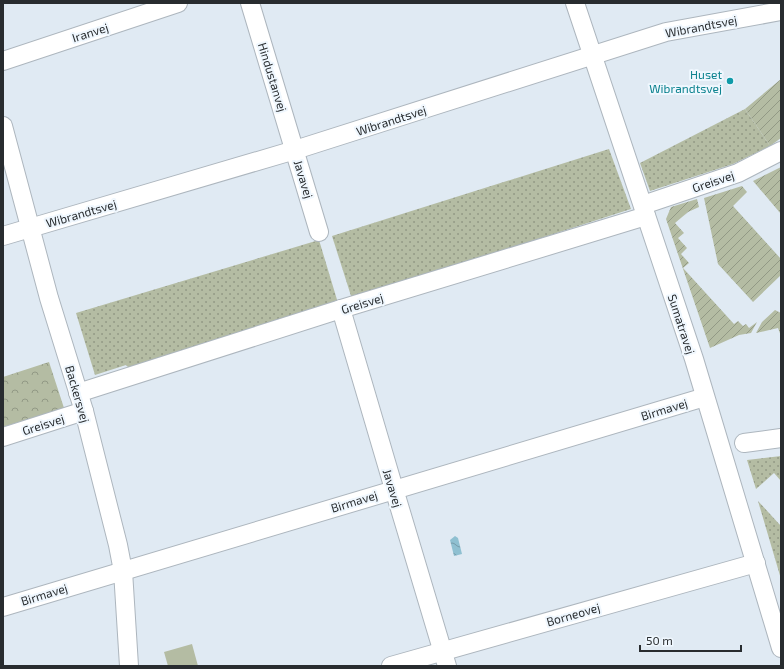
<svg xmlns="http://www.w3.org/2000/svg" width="784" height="669" font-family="'Exo 2',sans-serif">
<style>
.grass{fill:url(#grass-dots)}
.park{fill:url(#park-crowns)}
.garden{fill:url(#garden-furrows)}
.pitch{fill:#b4bca3}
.water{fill:url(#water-waves)}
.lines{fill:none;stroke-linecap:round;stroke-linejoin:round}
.minor-casing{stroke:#adb6be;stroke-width:20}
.minor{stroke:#fff;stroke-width:18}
.culture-dot{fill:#0f9aa8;stroke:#eff7fe;stroke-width:1.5}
.labels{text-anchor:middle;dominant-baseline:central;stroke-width:4;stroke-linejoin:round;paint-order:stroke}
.street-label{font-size:12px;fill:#282c2f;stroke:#eff7fe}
.culture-label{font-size:12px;fill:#0d838f;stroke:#eff7fe;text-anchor:end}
</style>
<defs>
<pattern id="grass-dots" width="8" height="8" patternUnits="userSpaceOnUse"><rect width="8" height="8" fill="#b4bca3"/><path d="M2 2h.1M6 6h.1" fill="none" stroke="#929985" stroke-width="1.8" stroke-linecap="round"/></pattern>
<pattern id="park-crowns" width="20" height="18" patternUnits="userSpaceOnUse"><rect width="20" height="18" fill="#b4bca3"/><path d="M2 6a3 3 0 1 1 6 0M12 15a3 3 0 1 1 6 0" fill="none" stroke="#929985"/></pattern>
<pattern id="garden-furrows" width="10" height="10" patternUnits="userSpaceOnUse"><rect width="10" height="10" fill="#b4bca3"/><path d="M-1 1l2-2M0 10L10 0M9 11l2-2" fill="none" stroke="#929985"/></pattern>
<pattern id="water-waves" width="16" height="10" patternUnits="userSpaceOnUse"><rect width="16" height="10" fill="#8fc0d1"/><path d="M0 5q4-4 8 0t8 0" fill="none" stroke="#759caa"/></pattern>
</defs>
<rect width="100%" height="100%" fill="#e0eaf3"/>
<g class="grass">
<polygon points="745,109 770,146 733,164 650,191 640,163"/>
<polygon points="609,149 631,209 352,299 332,236"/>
<polygon points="319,240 338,303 129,368 126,365 95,375 76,313"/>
<polygon points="781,456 781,481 774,473 756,489 747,460"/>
<polygon points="758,501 781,526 781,579"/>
</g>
<polygon class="park" points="49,362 64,408 3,427 3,377"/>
<g class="garden">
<polygon points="781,79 781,138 770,146 745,109"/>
<polygon points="781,167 781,214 753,181"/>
<polygon points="742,186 747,192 733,206 781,259 781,275 753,302 718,264 704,198"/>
<polygon points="697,199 699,207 688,212 675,223 684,233 678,238 687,248 681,254 689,263 683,268 734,324 738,321 743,326 746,324 749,328 757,322 751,333 739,335 710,348 666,219 671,207"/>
<polygon points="775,310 781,313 781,336 778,328 756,333 762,322"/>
</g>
<polygon class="pitch" points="192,644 198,666 168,666 164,652"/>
<polygon class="water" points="455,536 458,538 462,554 454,556 450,540"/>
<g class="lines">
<defs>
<g id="minor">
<polyline points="250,3 319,232"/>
<polyline points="575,3 694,359 781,648"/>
<polyline points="3,61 178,3"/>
<polyline points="3,126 49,298 84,411 118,545 123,571 129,666"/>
<polyline points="643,205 738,173 781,151"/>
<polyline points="3,236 295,150 666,32 781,11"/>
<polyline points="341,309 394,489 447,666"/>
<polyline points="78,393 341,309 646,216"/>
<polyline points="3,437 84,411"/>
<polyline points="744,443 781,438"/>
<polyline points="3,607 705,397"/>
<polyline points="391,666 756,563"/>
</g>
</defs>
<use href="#minor" class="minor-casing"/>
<use href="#minor" class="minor"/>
</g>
<circle class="culture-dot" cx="730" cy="81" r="4"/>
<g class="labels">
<g class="street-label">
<text transform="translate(701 26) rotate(-11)">Wibrandtsvej</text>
<text transform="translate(90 32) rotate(-18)">Iranvej</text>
<text transform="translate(273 77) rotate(73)">Hindustanvej</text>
<text transform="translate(391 120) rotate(-18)">Wibrandtsvej</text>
<text transform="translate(304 179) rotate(73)">Javavej</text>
<text transform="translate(713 181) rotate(-19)">Greisvej</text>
<text transform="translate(81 213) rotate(-16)">Wibrandtsvej</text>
<text transform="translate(362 303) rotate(-17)">Greisvej</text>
<text transform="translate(682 324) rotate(72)">Sumatravej</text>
<text transform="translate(78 394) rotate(74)">Backersvej</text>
<text transform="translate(664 409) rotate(-17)">Birmavej</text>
<text transform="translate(43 424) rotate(-18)">Greisvej</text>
<text transform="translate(393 488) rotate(73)">Javavej</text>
<text transform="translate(354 501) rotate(-17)">Birmavej</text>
<text transform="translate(44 594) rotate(-17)">Birmavej</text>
<text transform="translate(573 614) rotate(-16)">Borneovej</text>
</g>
<g class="culture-label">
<text x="722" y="74">Huset<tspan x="722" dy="14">Wibrandtsvej</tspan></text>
</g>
</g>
<rect width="784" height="669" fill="none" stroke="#282c2f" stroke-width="8"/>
<path d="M640 645v6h101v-6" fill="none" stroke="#282c2f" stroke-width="2"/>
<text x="646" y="645" font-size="12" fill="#282c2f" stroke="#eff7fe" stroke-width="3" paint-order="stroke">50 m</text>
</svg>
